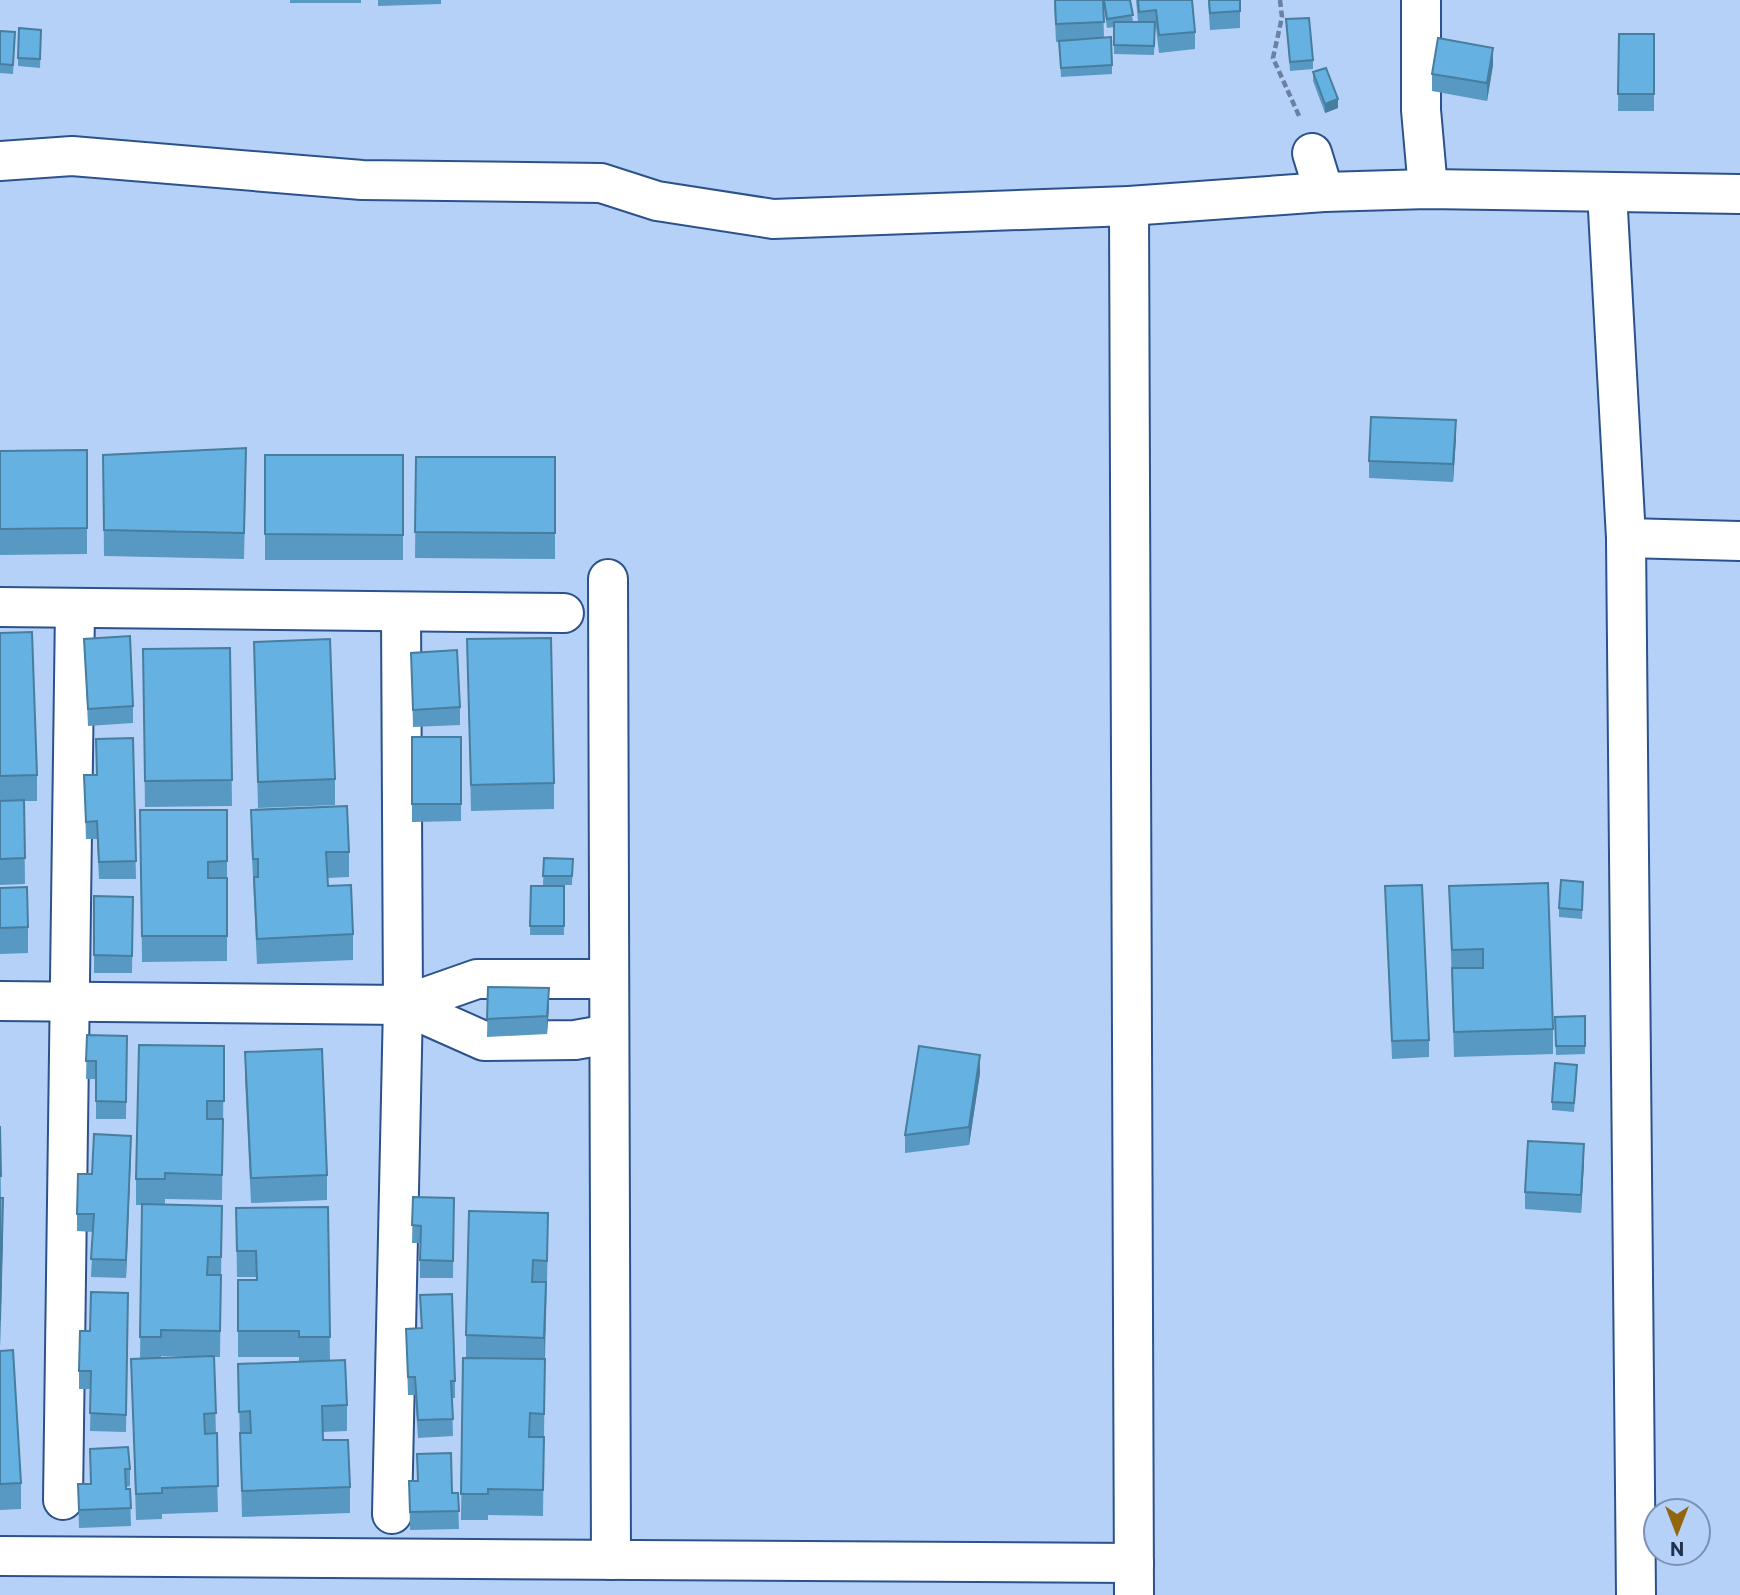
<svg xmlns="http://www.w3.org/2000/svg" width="1740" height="1595" font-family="Commissioner,sans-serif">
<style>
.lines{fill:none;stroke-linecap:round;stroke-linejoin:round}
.minor-casing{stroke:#2c528b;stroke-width:42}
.path{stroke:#6b81a2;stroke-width:4.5;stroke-dasharray:7 3.5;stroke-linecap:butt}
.minor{stroke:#fff;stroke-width:38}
.wall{fill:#5799c2;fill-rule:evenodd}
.shaded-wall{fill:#477d9e}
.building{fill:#65b2e2;stroke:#477d9e;stroke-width:2}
</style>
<rect width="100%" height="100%" fill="#b6d1f8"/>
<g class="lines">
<defs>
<g id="minor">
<polyline points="1421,0 1421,110 1428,189"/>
<polyline points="1312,153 1324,192"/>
<polyline points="0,161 72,156 362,180 601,183 657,201 773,219 1129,206 1324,192 1428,189 1740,194"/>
<polyline points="1607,192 1626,538 1636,1595"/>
<polyline points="1129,206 1134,1595"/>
<polyline points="1626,538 1740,541"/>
<polyline points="608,579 611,1560"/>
<polyline points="0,607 564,613"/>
<polyline points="0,1001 403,1005 477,979 609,979"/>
<polyline points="403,1005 484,1041 575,1040 609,1034"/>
<polyline points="63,1500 75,608"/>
<polyline points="392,1514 403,1005 401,612"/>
<polyline points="0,1556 1134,1563"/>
</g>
</defs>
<use href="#minor" class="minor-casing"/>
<polyline class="path" points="1280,0 1282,17 1273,58 1300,118"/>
<use href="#minor" class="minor"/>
</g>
<g class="wall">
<rect x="290" y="0" width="71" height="3"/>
<polygon points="378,0 441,0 441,4 378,6"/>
<polygon points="1054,0 1130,0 1133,22 1138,22 1136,0 1192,0 1195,32 1195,49 1159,53 1156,28 1155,28 1154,55 1114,54 1114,27 1107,28 1103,1 1104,38 1112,65 1112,74 1061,77 1059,42 1056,42"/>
<polygon points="1208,0 1240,0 1240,28 1210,30"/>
<polygon points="1286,19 1313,60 1313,69 1290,71"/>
<polygon points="0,31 15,32 13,74 0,73"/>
<polygon points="1619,34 1654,34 1654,111 1618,111"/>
<polygon points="41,38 40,68 18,66 18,58"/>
<polygon points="1493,65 1487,101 1432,91 1432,74"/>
<polygon points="1313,72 1338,108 1325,113 1313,81"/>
<polygon points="1456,438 1453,482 1369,478 1369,461"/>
<polygon points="87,450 87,554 0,555 0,451"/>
<polygon points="103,455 246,474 244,559 104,556"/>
<rect x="265" y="455" width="138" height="105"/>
<polygon points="416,457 555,457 555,559 415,558"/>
<polygon points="0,633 37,775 37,801 24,801 25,884 0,885"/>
<polygon points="84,639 133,706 133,723 88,726"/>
<polygon points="467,639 554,783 554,809 471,811"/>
<polygon points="254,642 335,779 335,805 258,808"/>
<polygon points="230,648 232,806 145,807 143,649"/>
<polygon points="411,653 460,707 460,725 413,727"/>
<polygon points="412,737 461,737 461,821 412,822"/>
<polygon points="133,738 136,879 99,879 97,839 86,839 84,775 97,775"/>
<polygon points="140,810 227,861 227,961 142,962"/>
<polygon points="251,810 349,852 349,877 328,878 328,886 353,934 353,960 257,964 251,836"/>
<polygon points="544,858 573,859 572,885 543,885"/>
<polygon points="1583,882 1582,919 1559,917 1559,908"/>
<polygon points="531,886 564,886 564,935 530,935"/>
<polygon points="1385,886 1429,1040 1429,1057 1392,1059"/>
<polygon points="1449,886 1553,1029 1553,1054 1454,1057"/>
<polygon points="0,888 28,927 28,953 0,954"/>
<polygon points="94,896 133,897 132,973 94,973"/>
<polygon points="488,987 549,1006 547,1034 487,1037"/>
<polygon points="1585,1016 1585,1054 1556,1055 1555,1017"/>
<polygon points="87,1035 127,1036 126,1119 96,1119 96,1079 86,1079"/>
<path d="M224,1046L222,1200L165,1199V1205L222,1206L220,1357H214L218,1512L162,1514V1519L136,1520L131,1359H140L142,1205H136V1179ZM161,1356L202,1357L161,1358Z"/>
<polygon points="245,1052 327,1175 327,1200 251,1203 245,1078"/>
<polygon points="980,1073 969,1145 905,1153 905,1135"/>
<polygon points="1577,1073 1574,1112 1552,1110 1552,1102"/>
<polygon points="0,1126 1,1198 3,1224 0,1347"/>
<polygon points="131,1153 126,1278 91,1277 93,1232 77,1231 77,1214 92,1174"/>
<polygon points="1584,1162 1581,1213 1525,1209 1525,1192"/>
<polygon points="413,1197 454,1198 453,1278 420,1278 420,1243 412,1243"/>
<polygon points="328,1207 330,1361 347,1405 347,1431 322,1432 323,1440 350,1487 350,1513 242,1517 238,1364 299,1362 299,1357 238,1357 238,1280 256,1280 256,1277 237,1277 236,1208"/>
<polygon points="548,1239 545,1359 543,1516 488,1515 488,1520 461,1520 463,1358 466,1358 466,1335"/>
<polygon points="128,1293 126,1432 90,1431 91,1389 79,1389 79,1371 90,1331"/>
<polygon points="420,1295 455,1381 455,1398 452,1398 453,1436 418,1438 415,1395 408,1395 406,1329 421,1328"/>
<polygon points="0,1351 21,1483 21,1509 0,1510"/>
<polygon points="90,1449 130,1469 130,1486 126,1487 126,1489 130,1489 131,1526 79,1528 78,1484 91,1484"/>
<polygon points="417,1454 452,1493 458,1493 459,1529 410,1530 409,1481 417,1481"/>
</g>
<g class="shaded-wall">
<polygon points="1493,48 1493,65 1487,101 1487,83"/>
<polygon points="1338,99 1338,108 1325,113 1325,104"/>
<polygon points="1456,420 1456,438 1453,482 1453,464"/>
<polygon points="549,988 549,1006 547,1034 547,1016"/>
<polygon points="980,1055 980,1073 969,1145 969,1127"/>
<polygon points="131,1136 131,1153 126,1278 126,1260"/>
<polygon points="1584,1144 1584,1162 1581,1213 1581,1195"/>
<polygon points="3,1198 3,1224 0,1347 0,1321"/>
<polygon points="546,1282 546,1308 544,1364 544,1338"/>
</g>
<g class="building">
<polygon points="1055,0 1103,0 1104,22 1056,24"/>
<polygon points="1104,0 1130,0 1133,15 1107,19"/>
<polygon points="1138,0 1192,0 1195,32 1159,35 1156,10 1139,12"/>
<polygon points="1209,0 1240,0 1240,11 1210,13"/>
<polygon points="1309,18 1313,60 1290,62 1286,19"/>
<polygon points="1114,22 1155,22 1154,46 1114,45"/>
<polygon points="19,28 41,30 40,59 18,58"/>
<polygon points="0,31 15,32 13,65 0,64"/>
<polygon points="1619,34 1654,34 1654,94 1618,94"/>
<polygon points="1111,37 1112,65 1061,68 1059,41"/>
<polygon points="1438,38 1493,48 1487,83 1432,74"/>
<polygon points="1326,68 1338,99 1325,104 1313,72"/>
<polygon points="1371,417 1456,420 1453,464 1369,461"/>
<polygon points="246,448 244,533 104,530 103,455"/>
<polygon points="87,450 87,528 0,529 0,451"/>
<polygon points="265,455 403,455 403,535 265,534"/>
<polygon points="416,457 555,457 555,533 415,532"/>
<polygon points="32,632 37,775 0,776 0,633"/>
<polygon points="130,636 133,706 88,709 84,639"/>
<polygon points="551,638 554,783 471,785 467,639"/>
<polygon points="330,639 335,779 258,782 254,642"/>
<polygon points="230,648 232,780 145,781 143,649"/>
<polygon points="457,650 460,707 413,710 411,653"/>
<rect x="412" y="737" width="49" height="67"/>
<polygon points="133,738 136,861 99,862 97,821 86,822 84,775 97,775 96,739"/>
<polygon points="24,800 25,858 0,859 0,801"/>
<polygon points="347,806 349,852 326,852 328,886 351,885 353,934 257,939 254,877 258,877 258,859 253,859 251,810"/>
<polygon points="140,810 227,810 227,861 208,862 208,878 227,878 227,936 142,936"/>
<polygon points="544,858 573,859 572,876 543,876"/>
<polygon points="1561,880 1583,882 1582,910 1559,908"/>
<polygon points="1548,883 1553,1029 1454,1032 1452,968 1483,968 1483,949 1452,950 1449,886"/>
<polygon points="1422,885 1429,1040 1392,1041 1385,886"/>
<polygon points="531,886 564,886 564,926 530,926"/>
<polygon points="27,887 28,927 0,928 0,888"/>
<polygon points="94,896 133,897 132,956 94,955"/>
<polygon points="488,987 549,988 547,1016 487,1019"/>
<polygon points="1585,1016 1585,1046 1556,1046 1555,1017"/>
<polygon points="87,1035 127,1036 126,1102 96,1101 96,1061 86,1061"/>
<polygon points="139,1045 224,1046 224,1101 207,1101 207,1119 223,1119 222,1175 165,1173 165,1179 136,1179"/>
<polygon points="919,1046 980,1055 969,1127 905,1135"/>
<polygon points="322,1049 327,1175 251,1178 245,1052"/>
<polygon points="1555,1063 1577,1065 1574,1103 1552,1102"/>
<polygon points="0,1126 1,1176 0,1176"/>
<polygon points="94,1134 131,1136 126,1260 91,1259 94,1214 77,1214 78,1174 92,1174"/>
<polygon points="1528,1141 1584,1144 1581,1195 1525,1192"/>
<polygon points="413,1197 454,1198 453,1261 420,1260 421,1226 412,1225"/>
<polygon points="0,1198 3,1198 0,1321"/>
<polygon points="142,1204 222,1206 221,1257 208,1257 207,1275 221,1275 220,1331 161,1330 161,1337 140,1337"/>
<polygon points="328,1207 330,1337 299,1337 299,1331 238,1331 238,1280 257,1280 256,1251 237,1251 236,1208"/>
<polygon points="469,1211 548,1213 547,1261 533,1260 532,1282 546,1282 544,1338 466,1335"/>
<polygon points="91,1292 128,1293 126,1415 90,1413 91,1371 79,1371 80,1331 90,1331"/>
<polygon points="452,1294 455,1381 451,1381 453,1419 418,1420 415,1377 408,1377 406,1329 422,1328 420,1295"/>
<polygon points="13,1350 21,1483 0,1484 0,1351"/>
<polygon points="214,1356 216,1413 204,1414 205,1434 217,1433 218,1486 162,1488 162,1493 136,1494 131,1359"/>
<polygon points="463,1358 545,1359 544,1414 530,1413 529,1437 544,1437 543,1490 488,1489 488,1494 461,1494"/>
<polygon points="345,1360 347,1405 322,1406 323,1440 348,1440 350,1487 242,1491 240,1433 251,1433 250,1411 239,1412 238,1364"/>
<polygon points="128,1447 130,1469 125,1469 126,1489 130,1489 131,1508 79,1510 78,1484 91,1484 90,1449"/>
<polygon points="451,1453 452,1493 458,1493 459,1511 410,1512 409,1481 418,1481 417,1454"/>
</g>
<g transform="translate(1677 1532) rotate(180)"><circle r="33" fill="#b6d1f8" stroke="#7a91b3" stroke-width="2"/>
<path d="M0-5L12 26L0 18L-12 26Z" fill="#91660f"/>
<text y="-10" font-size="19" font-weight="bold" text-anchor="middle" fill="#20314b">N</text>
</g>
</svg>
